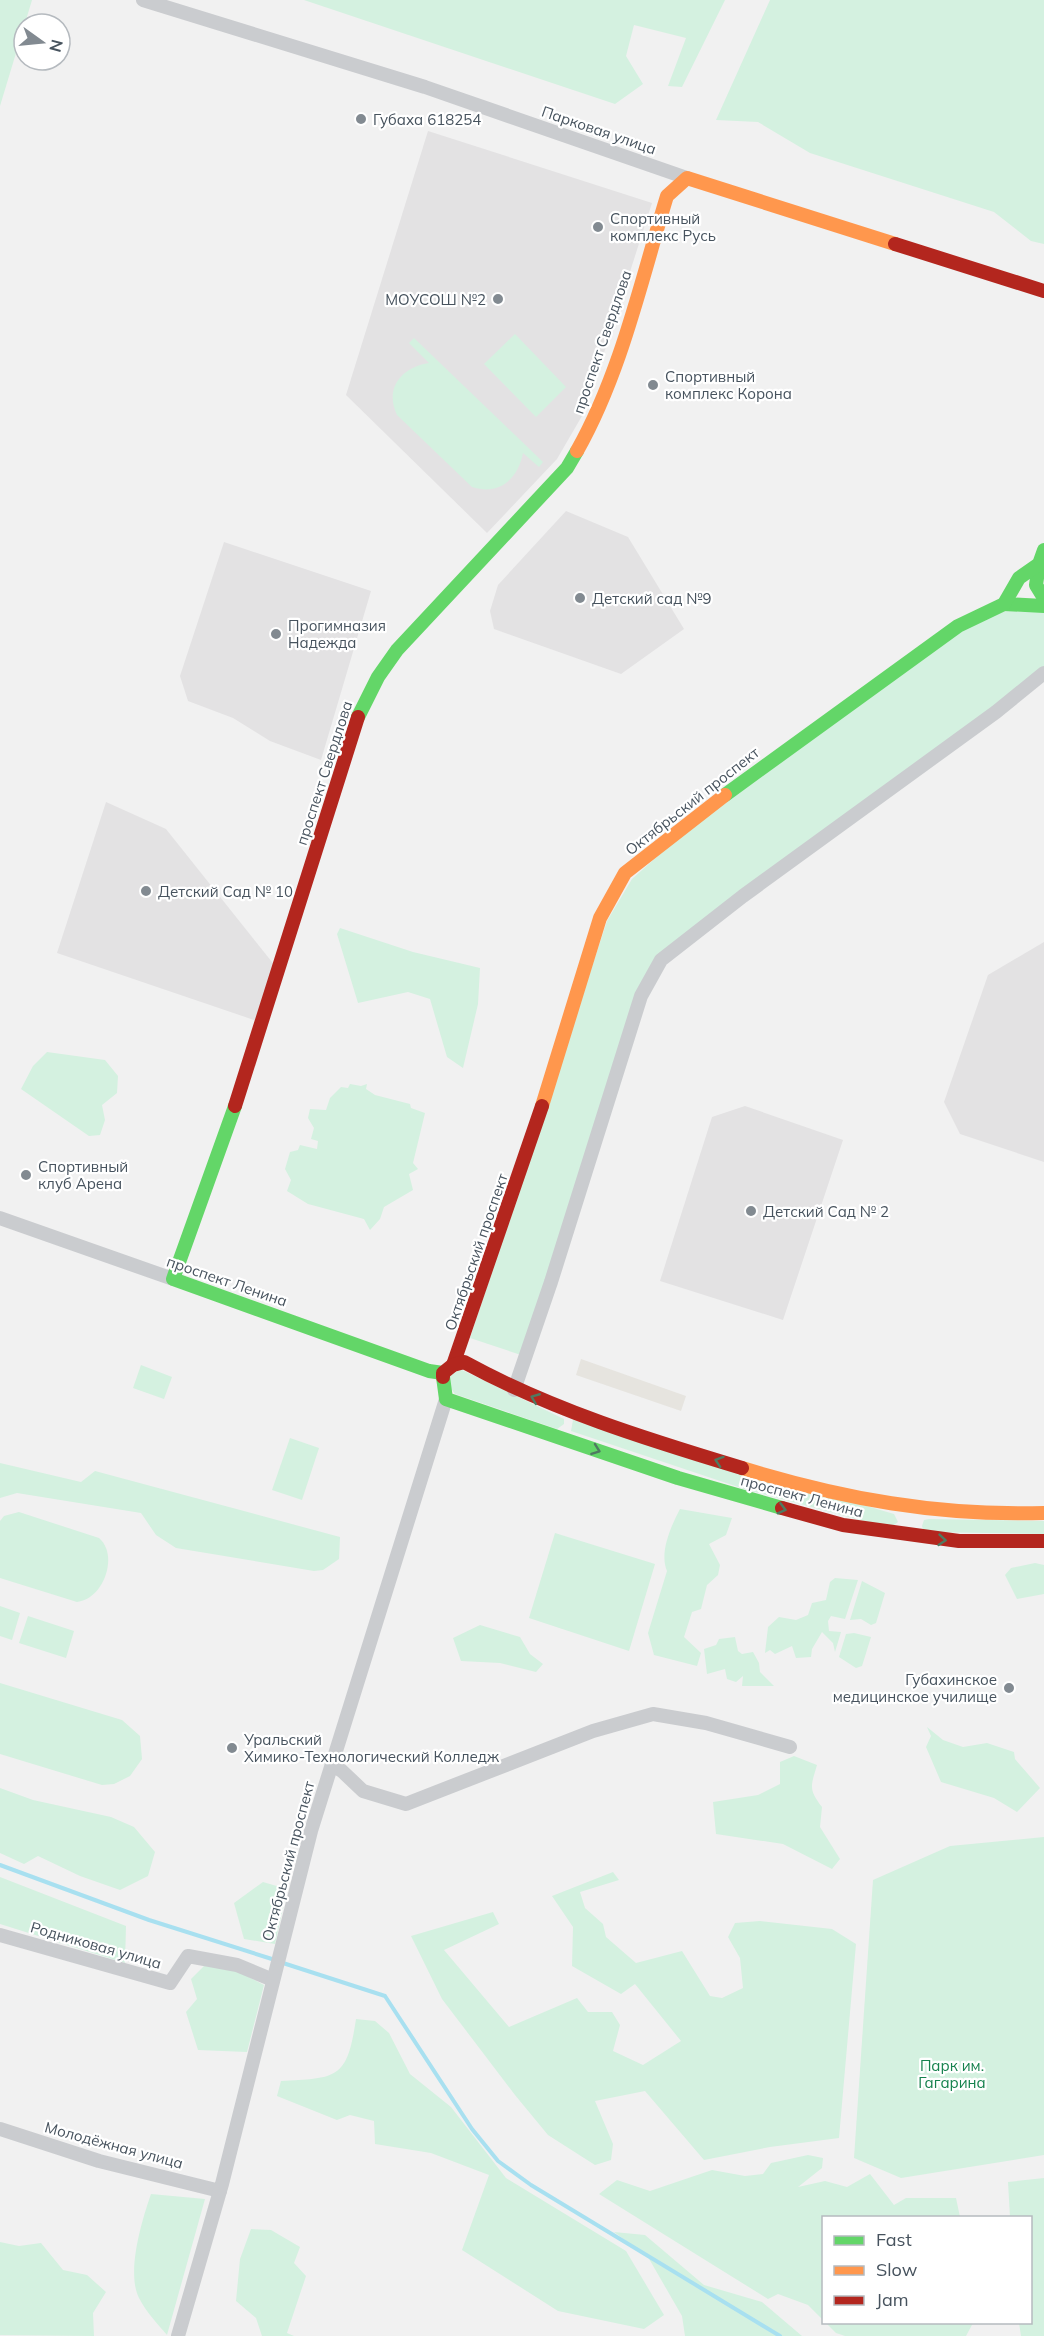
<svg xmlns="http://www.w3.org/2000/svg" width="1044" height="2336" font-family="Mulish,sans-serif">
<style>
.commercial{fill:#e6e4df}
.education{fill:#e3e2e3}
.green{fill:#d4f1e0}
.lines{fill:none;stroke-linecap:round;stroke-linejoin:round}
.stream{stroke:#a8e0f0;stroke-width:4}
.street{stroke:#cacccf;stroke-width:14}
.fast{stroke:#63d668;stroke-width:14}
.slow{stroke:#ff974d;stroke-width:14}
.jam{stroke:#b3261e;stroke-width:14}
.oneway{stroke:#4f7a61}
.poi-dot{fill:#828a91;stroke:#fff;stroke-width:2}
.labels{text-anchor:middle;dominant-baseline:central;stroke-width:4.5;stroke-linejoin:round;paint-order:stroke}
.poi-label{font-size:15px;fill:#47535e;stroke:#fff;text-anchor:start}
.street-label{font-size:15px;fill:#47535e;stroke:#fff}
.park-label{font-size:15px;fill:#15824d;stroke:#fff}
</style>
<rect width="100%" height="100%" fill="#f1f1f1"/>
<polygon class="commercial" points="581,1359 686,1396 681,1411 576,1375"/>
<g class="education">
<polygon points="428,131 652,203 586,409 557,459 487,533 346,395"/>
<polygon points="566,511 628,537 684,629 621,674 494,629 490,611 498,585"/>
<polygon points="224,542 371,591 321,760 270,741 233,718 188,701 180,676"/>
<polygon points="106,802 166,829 276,967 260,1022 57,953"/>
<polygon points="1044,942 1044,1162 960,1134 944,1102 988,975"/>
<polygon points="745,1106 843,1140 783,1320 660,1281 712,1117"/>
</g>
<g class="green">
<polygon points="0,0 32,0 0,106"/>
<polygon points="304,0 725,0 682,87 668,86 686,38 634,25 626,56 643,84 615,104"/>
<polygon points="770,0 1044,0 1044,244 1031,241 994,212 810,153 758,122 716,120"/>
<polygon points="515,334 566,387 536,417 484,364"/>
<path d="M414,338L543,462L539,467L523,453C518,479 499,496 472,487L397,415C384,388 402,367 429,363L409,343Z"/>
<polygon points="1006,611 1044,612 1044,670 658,960 524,1356 470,1338 607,921 632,879 706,813 965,624"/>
<polygon points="340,928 413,952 480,968 478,1004 463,1068 447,1057 430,999 408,992 358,1003 337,934"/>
<polygon points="47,1052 105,1060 118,1076 117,1093 102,1105 105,1120 100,1135 89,1136 21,1089 33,1066"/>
<polygon points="350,1084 361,1086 367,1084 366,1089 375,1095 410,1104 411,1108 425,1113 413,1163 418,1169 409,1174 413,1190 384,1207 380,1219 370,1230 364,1219 308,1204 287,1191 291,1180 285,1169 290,1152 298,1150 300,1145 317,1149 318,1141 311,1139 314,1128 308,1118 310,1109 326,1110 330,1098 341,1087 348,1088"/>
<polygon points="141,1365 172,1377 164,1399 133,1388"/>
<polygon points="460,1369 564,1419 564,1424 557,1429 455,1394 450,1387 450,1376"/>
<polygon points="573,1420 894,1514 898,1522 890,1528 744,1489 571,1431"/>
<polygon points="290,1438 319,1448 302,1500 272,1490"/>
<polygon points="0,1463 81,1482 95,1471 340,1537 339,1559 323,1570 314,1571 176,1548 156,1535 141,1513 17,1493 0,1498"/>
<path d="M680,1509L732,1518L726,1535L709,1544L720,1565L718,1575L707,1585L701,1609L692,1612L684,1637L701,1653L697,1666L654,1655L648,1633L667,1571C659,1553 671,1526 680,1509Z"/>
<path d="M19,1512L99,1538C119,1555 104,1599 77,1602L0,1578V1521L4,1516Z"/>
<polygon points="929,1519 1044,1521 1044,1534 924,1532 922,1526 924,1520"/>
<polygon points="555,1533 655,1564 629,1651 529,1618"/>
<polygon points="1035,1563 1044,1565 1044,1594 1017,1599 1005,1575 1011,1568"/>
<polygon points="835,1578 858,1580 845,1619 831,1616 828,1621 829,1631 841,1632 835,1652 833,1643 822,1632 812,1649 811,1657 796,1658 792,1646 775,1654 770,1650 765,1653 768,1627 779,1617 796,1620 808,1615 812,1603 826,1600 830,1582"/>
<polygon points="862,1581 885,1593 876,1623 871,1625 861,1619 850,1620"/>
<polygon points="0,1606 20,1613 12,1640 0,1636"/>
<polygon points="28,1616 74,1631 66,1658 19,1643"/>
<polygon points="480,1625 520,1637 530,1654 543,1664 536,1672 500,1663 461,1661 453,1638"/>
<polygon points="854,1633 871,1637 862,1666 856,1668 839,1657 846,1634"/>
<polygon points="735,1637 738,1651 742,1654 753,1652 759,1663 760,1672 774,1686 742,1686 743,1676 736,1682 727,1679 725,1669 707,1674 704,1649 716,1645 719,1639"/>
<polygon points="0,1683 122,1720 140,1736 142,1759 130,1776 114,1784 102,1785 0,1754"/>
<polygon points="927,1727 943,1740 963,1747 987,1743 1014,1752 1015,1759 1040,1788 1017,1812 994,1798 941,1782 926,1747 931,1736"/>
<path d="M794,1756L817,1765C811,1786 808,1789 822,1807L820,1827L840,1859L832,1869L783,1844L716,1834L713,1802L758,1795L780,1784V1762Z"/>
<polygon points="0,1788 33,1800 111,1817 134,1827 155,1852 148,1876 120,1890 80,1876 38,1856 24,1864 0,1853"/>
<polygon points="1044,1837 1044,2155 901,2178 854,2158 873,1880 950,1846"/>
<polygon points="613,1872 619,1880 580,1892 585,1908 603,1924 606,1937 636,1963 682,1951 710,1996 722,1998 743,1988 740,1958 728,1937 735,1923 760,1921 832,1929 856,1944 839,2138 770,2147 704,2160 645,2091 595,2101 613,2144 611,2160 595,2165 548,2135 515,2095 442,1999 411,1936 493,1912 499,1924 444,1950 509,2027 577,1998 588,2012 612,2012 620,2025 613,2051 643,2065 681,2041 635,1984 621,1994 572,1966 573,1927 552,1896"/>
<polygon points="0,1877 126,1926 125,1963 0,1924"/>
<polygon points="263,1882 280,1887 286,1895 275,1944 244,1939 234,1903"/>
<polygon points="204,1966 233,1969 264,1985 247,2052 198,2050 186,2012 197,1999 191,1979"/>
<path d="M356,2019L375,2021L389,2033L410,2074L451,2107L506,2178L626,2251L664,2315L644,2329L558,2311L462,2250L489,2175L431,2153L375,2144L374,2121L350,2115L337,2120L277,2096L281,2081C338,2078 347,2079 356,2019Z"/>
<polygon points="808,2155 823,2158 822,2168 798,2187 825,2181 847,2187 870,2174 894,2205 906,2198 956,2198 960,2217 824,2218 823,2320 808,2305 778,2294 768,2299 599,2194 617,2180 650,2191 712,2170 745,2176 763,2174 771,2163"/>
<polygon points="1044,2178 1044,2336 1021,2336 1019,2323 1030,2322 1030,2218 1010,2217 1008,2182"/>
<path d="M151,2194L205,2199L167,2335C157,2323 146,2312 139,2298C126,2272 142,2220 151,2194Z"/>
<polygon points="251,2229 271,2230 300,2247 294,2263 306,2276 287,2333 294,2336 262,2336 256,2318 236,2301 240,2259"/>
<polygon points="614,2232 645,2235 704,2285 762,2302 802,2336 685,2336 682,2316 648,2257"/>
<polygon points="0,2242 19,2246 41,2243 63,2270 87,2275 106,2292 93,2313 94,2336 0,2335"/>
<polygon points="826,2323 973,2323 966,2336 845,2336 836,2333"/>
</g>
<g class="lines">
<g class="stream">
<polyline points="0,1865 149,1920 275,1960"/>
<polyline points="283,1963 385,1996 472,2129 498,2161 531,2185 780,2336"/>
</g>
<g class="street">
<polyline points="143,0 425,87 687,178"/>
<polyline points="0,1218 173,1279"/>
<polyline points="514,1390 551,1282 641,996 661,960 743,896 996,712 1044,673"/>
<polyline points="332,1765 342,1771 363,1791 406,1804 593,1731 653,1714 706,1723 790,1747"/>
<polyline points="0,1935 170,1983 188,1956 237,1965 273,1980"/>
<polyline points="0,2129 99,2161 220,2191"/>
<polyline points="178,2336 222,2184 311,1831 446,1399"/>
</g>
<g class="fast">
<polyline points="1039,564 1036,585 1044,598"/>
<polyline points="1004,604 1044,606"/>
<polyline points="358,717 378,677 397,650 567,468 577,451"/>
<polyline points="725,795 958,626 1004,604 1019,578 1039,564 1044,550"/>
<polyline points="235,1106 173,1279 429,1371 443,1373"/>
<polyline points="443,1377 446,1399 678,1478 782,1508"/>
</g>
<g class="slow">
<path d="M577,451C621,373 641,281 667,196L687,178L895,244"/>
<polyline points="542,1106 600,918 625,873 725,795"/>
<path d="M742,1468C844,1499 937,1516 1044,1513"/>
</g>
<g class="jam">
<polyline points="895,244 1044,291"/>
<polyline points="235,1106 358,717"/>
<polyline points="453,1365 542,1106"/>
<path d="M443,1377V1373L453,1365L464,1362C552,1410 646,1439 742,1468"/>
<polyline points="782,1508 843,1525 959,1541 1044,1541"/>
</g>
</g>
<defs><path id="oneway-chevron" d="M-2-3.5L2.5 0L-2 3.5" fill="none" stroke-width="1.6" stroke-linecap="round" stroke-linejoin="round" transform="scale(1.5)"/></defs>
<g class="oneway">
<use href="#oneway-chevron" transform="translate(535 1398) rotate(-158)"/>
<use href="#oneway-chevron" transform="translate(596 1450) rotate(20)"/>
<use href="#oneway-chevron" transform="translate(719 1461) rotate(-162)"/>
<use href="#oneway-chevron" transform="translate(782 1509) rotate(15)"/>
<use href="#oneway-chevron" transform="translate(942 1540) rotate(5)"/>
</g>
<g class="poi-dot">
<circle cx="361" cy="119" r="6"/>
<circle cx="598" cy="227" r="6"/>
<circle cx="498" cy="299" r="6"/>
<circle cx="653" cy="385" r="6"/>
<circle cx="580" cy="598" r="6"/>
<circle cx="276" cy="634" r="6"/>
<circle cx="146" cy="891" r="6"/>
<circle cx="26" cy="1175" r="6"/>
<circle cx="751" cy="1211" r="6"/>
<circle cx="1009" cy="1688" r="6"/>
<circle cx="232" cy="1748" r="6"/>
</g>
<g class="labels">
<g class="poi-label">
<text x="373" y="119">Губаха 618254</text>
<text x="610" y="218">Спортивный<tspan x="610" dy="17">комплекс Русь</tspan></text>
<text x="486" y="299" text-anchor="end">МОУСОШ №2</text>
<text x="665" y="376">Спортивный<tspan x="665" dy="17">комплекс Корона</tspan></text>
<text x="592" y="598">Детский сад №9</text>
<text x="288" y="625">Прогимназия<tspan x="288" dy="17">Надежда</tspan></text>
<text x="158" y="891">Детский Сад № 10</text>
<text x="38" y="1166">Спортивный<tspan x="38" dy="17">клуб Арена</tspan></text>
<text x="763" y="1211">Детский Сад № 2</text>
<text x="997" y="1679" text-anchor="end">Губахинское<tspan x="997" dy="17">медицинское училище</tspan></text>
<text x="244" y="1739">Уральский<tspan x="244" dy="17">Химико-Технологический Колледж</tspan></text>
</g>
<g class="street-label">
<text transform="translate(599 130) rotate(19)">Парковая улица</text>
<text transform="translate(602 342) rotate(-71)">проспект Свердлова</text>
<text transform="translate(324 773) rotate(-72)">проспект Свердлова</text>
<text transform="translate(692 801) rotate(-38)">Октябрьский проспект</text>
<text transform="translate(476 1252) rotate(-71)">Октябрьский проспект</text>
<text transform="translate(227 1281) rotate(19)">проспект Ленина</text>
<text transform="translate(802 1496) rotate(15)">проспект Ленина</text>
<text transform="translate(288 1861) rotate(-75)">Октябрьский проспект</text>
<text transform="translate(96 1945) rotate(16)">Родниковая улица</text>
<text transform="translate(114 2145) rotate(15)">Молодёжная улица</text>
</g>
<g class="park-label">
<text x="952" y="2065">Парк им.<tspan x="952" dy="17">Гагарина</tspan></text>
</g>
</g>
<rect x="822" y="2216" width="210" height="108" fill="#ffffff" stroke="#b5babf" stroke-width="1.5"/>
<rect x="834" y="2236" width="30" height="9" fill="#63d668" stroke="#b5babf" stroke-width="1.5"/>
<text x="876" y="2246" font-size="18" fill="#47535e">Fast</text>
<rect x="834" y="2266" width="30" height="9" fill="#ff974d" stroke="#b5babf" stroke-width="1.5"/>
<text x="876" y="2276" font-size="18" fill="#47535e">Slow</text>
<rect x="834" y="2296" width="30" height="9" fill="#b3261e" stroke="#b5babf" stroke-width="1.5"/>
<text x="876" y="2306" font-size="18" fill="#47535e">Jam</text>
<g transform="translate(42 42) rotate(105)"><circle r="28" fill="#ffffff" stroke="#b5babf" stroke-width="1.5"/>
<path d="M0-4.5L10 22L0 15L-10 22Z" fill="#828a91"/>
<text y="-9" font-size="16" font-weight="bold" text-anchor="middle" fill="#47535e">N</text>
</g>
</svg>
